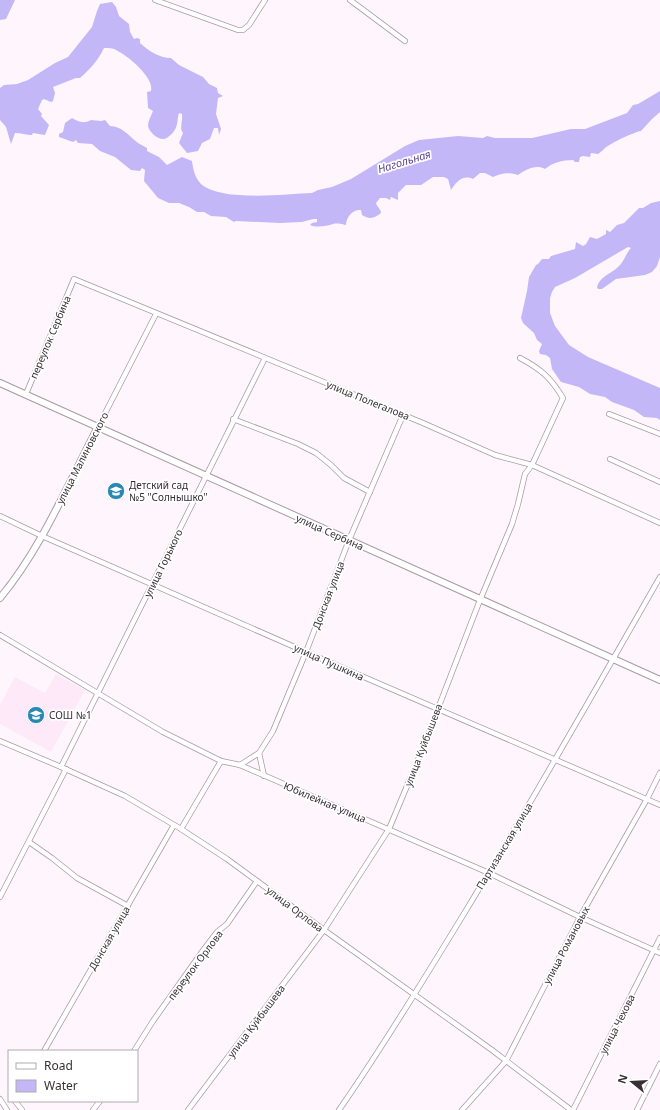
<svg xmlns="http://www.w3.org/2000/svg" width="660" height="1110" font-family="'Noto Sans',sans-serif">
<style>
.built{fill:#fde9f8}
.water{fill:#c4b7f7}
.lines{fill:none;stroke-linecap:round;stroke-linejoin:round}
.minor-casing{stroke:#aa9aa6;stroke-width:6}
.tertiary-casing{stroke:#aa9aa6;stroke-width:8}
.minor{stroke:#fff;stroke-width:4.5}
.tertiary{stroke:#fff;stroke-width:6}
.labels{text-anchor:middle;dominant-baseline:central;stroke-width:3.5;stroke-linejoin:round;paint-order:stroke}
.street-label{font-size:10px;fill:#362f34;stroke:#fff}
.poi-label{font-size:10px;fill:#362f34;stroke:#fff;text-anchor:start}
.water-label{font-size:11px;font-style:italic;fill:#5b4792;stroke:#fff}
</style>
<rect width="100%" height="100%" fill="#fef6fc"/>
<polygon class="built" points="56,674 85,690 51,752 0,724 0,705 15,677 45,693"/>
<g class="water">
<polygon points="0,0 15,0 6,19 0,20"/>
<path d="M112,2L116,7L119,16L129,24L130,32L134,39L137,38L140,39V43C149,51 159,58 171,58L179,65L203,77L209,84L217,88L218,93L223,96L218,98L216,114L221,129L219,135L218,128H214L210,139L202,143L198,151L187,153L179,143L183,133C179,129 183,121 182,114L179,113C177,119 178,126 174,131C172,134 168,138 164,139C158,140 149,132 148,126C148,121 151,116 153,111L148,108L147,92L151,91C155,78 127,55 116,50C113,48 108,48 104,48C97,62 91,68 80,78H76L53,87L55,93L53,101L51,102L44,99L42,100L38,109L42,114L41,116L49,125L45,135L33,133L32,135C26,135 21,133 15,133L11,144L6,127L0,120V88L4,85L17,84L28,80L55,63L68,57L92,27L97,11L100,4Z"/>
<path d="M660,91V112L652,119L641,131C634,132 611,143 605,148C603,150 601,152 598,154L591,153L590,157L583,156L580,157L579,162H575L573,160C562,160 552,163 545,169C535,164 526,170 518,175C509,172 501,173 493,177L485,173H480L473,179C463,174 456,182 451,190L448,179L444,177H433L421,185H406L398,193V200L391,197L390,200L386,198H380L376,203C377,207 381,209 381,213C375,218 370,220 362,215L361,210C353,209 346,217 346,225C342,224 337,223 333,224C327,226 316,228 310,225L312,223L317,222V219H313L302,222L280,223L236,221L234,222L226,217L211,216L204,212H197L189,207L179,203H169L158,198L144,181L145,170L142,168L140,171L131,170L115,157L100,151L92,144L78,143L76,140L73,142L59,137V134L63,132L65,123L72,118C79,122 83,124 91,120L101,121L105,120L110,126C122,126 129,136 138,143C141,145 144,146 147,148V151L159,157L167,165L182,157L192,161C193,169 195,178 201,184C222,202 285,194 312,193L318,190L332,187L351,179L405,146L419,140L458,136L483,138L487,136L495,138H532L571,129H585L627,113L633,105L638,104Z"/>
<path d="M660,201V257L657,266L652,272L645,275L616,279L602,289H598L597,287C600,276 611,274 618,267C624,262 626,253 631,248L628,247L575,278L555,287L552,292L550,298V313L555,326L569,345L588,357L660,388V420L657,418L644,417L634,410L612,402L605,397L590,394L579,387L561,382L552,369L550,358L546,355L540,354L539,351L542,344L537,340L534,333L523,323L521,318L527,291L529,277L536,265L538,264L542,259H549L551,256L575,249L576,242L583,246L586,244L590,237L597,239L606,234V230L610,232L617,225L624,223L639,208H643L651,203Z"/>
</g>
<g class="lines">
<defs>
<g id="minor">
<polyline points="155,0 238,30 243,30 249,25 265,0"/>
<polyline points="350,0 405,41"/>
<polyline points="26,394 74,279 423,423 495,455 532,465 660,523"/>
<polyline points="609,414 660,434"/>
<polyline points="233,419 298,444 316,453 331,465 344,478 370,492"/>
<polyline points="98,427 156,314"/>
<polyline points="610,459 660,482"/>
<polyline points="0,516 42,536 306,652 660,805"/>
<polyline points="0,635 163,732 221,761 240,765 489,873 580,917 660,953"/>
<polyline points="0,741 61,767 125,796 181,829 227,859 324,930 492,1050 571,1110"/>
<polyline points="259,753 264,776"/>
<polyline points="240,765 259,753 273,731 306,652 349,540 403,415"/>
<polyline points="61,767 265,358"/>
<polyline points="181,829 221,761"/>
<polyline points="29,842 52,858 77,878 128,906"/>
<polyline points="0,897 66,769"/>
<polyline points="44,1051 174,825"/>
<polyline points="134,1051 153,1021 204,949 217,932 227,924 257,881"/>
<polyline points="0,1099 7,1110"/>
<polyline points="15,1101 22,1110"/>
<polyline points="93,1110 100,1101"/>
<path d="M188,1110L324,930L389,829L420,755L480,600L512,524L518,504L525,474L532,465L563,398C551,378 541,369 520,358"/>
<path d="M339,1110C383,1047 422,982 462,917C530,805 595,691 660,577"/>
<polyline points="462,1110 506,1061 580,917 647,799 660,773"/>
<polyline points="573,1110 660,938"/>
<polyline points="637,1110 660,1064"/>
</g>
<g id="tertiary">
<polyline points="0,383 660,680"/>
<path d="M0,598C41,549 68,484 98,427"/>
</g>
</defs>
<use href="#minor" class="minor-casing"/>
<use href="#tertiary" class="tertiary-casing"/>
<use href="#minor" class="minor"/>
<use href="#tertiary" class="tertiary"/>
</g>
<defs>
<symbol id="school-disc" viewBox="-11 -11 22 22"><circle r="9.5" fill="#288ab4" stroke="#fff"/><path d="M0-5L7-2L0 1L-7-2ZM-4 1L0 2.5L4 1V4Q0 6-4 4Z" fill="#fff"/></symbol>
</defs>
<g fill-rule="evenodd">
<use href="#school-disc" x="106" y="481" width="20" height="20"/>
<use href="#school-disc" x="26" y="705" width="20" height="20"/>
</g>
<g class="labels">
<g class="street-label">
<text transform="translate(50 337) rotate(-67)">переулок Сербина</text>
<text transform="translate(368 400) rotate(22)">улица Полегалова</text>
<text transform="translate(82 458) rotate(-63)">улица Малиновского</text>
<text transform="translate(330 532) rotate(24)">улица Сербина</text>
<text transform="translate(163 563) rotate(-64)">улица Горького</text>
<text transform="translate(328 595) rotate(-69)">Донская улица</text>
<text transform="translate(329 662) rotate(24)">улица Пушкина</text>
<text transform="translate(423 745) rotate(-69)">улица Куйбышева</text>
<text transform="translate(325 802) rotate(23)">Юбилейная улица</text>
<text transform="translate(504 846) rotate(-59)">Партизанская улица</text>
<text transform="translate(295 909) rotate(37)">улица Орлова</text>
<text transform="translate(109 938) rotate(-60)">Донская улица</text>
<text transform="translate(566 945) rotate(-62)">улица Романовых</text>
<text transform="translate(195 965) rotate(-53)">переулок Орлова</text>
<text transform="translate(256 1021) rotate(-53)">улица Куйбышева</text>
<text transform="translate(617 1024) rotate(-63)">улица Чехова</text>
</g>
<g class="poi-label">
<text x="129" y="485">Детский сад<tspan x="129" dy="12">№5 "Солнышко"</tspan></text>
<text x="49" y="715">СОШ №1</text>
</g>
<g class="water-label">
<text transform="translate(404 161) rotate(-17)">Нагольная</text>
</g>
</g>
<rect x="8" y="1050" width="130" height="52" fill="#ffffff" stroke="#afacae"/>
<rect x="16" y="1063" width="20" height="6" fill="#ffffff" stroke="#afacae"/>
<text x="44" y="1070" font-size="12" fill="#362f34">Road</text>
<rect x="16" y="1080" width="20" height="12" fill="#c4b7f7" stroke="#afacae"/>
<text x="44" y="1090" font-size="12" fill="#362f34">Water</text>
<g transform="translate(632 1082) rotate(288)" stroke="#ffffff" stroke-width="3" paint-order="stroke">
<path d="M0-3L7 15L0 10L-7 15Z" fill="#362f34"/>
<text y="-6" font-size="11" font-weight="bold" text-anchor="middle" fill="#362f34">N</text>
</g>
</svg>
